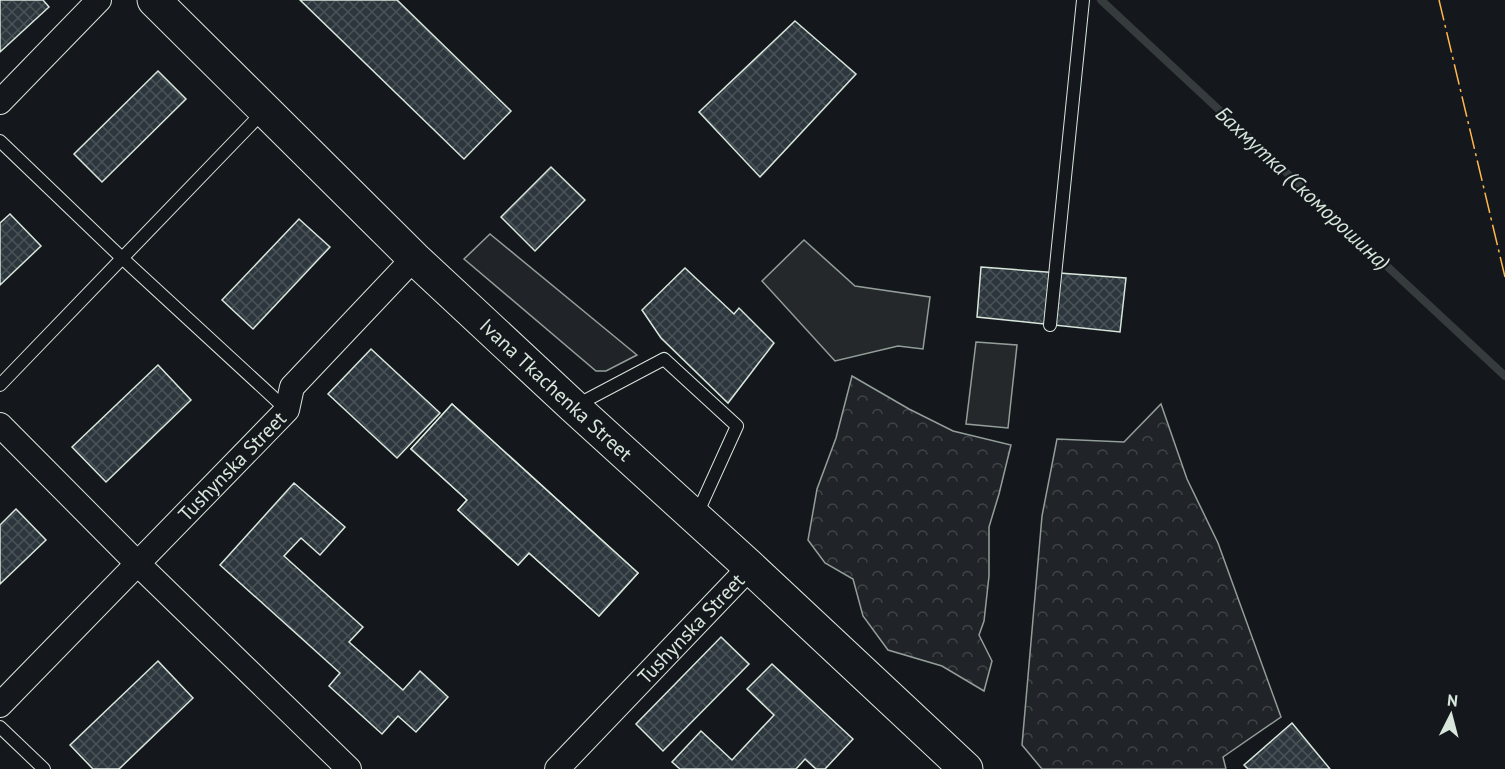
<svg xmlns="http://www.w3.org/2000/svg" width="1505" height="769" font-family="'PT Sans',sans-serif">
<style>
.grass{fill:#202428;stroke:#939e99;stroke-width:1.5}
.park{fill:url(#park-crowns);stroke:#939e99;stroke-width:1.5}
.parking{fill:#24282b;stroke:#939e99;stroke-width:1.5}
.lines{fill:none;stroke-linecap:round;stroke-linejoin:round}
.stream{stroke:#363b3e;stroke-width:8}
.building{fill:url(#building-cross-hatch);stroke:#d8e6dc;stroke-width:1.5}
.service-casing{stroke:#d8e6dc;stroke-width:14}
.minor-casing{stroke:#d8e6dc;stroke-width:26}
.secondary-casing{stroke:#d8e6dc;stroke-width:35}
.service{stroke:#14181c;stroke-width:12}
.minor{stroke:#14181c;stroke-width:24}
.secondary{stroke:#14181c;stroke-width:33}
.power{stroke:#ffb74d;stroke-width:1.5;stroke-dasharray:21 4.5 3 4.5;stroke-linecap:butt}
.labels{text-anchor:middle;dominant-baseline:central;stroke-width:4.5;stroke-linejoin:round;paint-order:stroke}
.street-label{font-size:20px;fill:#d8e6dc;stroke:#14181c}
.water-label{font-size:21px;font-style:italic;fill:#d8e6dc;stroke:#14181c}
</style>
<defs>
<pattern id="park-crowns" width="20" height="18" patternUnits="userSpaceOnUse" patternTransform="scale(1.5)"><rect width="20" height="18" fill="#202428"/><path d="M2 6a3 3 0 1 1 6 0M12 15a3 3 0 1 1 6 0" fill="none" stroke="#404447"/></pattern>
<pattern id="building-cross-hatch" width="8" height="8" patternUnits="userSpaceOnUse" patternTransform="scale(1.5)"><rect width="8" height="8" fill="#2c363c"/><path d="M0 0l8 8M0 8l8-8" fill="none" stroke="#4a5358"/></pattern>
</defs>
<rect width="100%" height="100%" fill="#14181c"/>
<polygon class="grass" points="490,234 637,355 606,371 596,371 464,259"/>
<g class="park">
<polygon points="852,376 909,409 953,431 1011,445 999,494 989,527 989,576 984,621 979,635 992,661 984,691 942,666 888,650 863,616 853,579 825,563 808,540 817,489 836,438"/>
<polygon points="1161,404 1187,479 1218,543 1281,717 1223,757 1226,769 1042,769 1022,745 1042,516 1057,439 1124,442"/>
</g>
<g class="parking">
<polygon points="804,240 855,286 930,297 923,349 898,346 835,361 762,281"/>
<polygon points="976,342 1017,345 1008,428 966,424"/>
</g>
<g class="lines">
<polyline class="stream" points="1101,0 1505,376"/>
</g>
<g class="building">
<polygon points="0,0 43,0 49,7 0,52"/>
<polygon points="300,0 397,0 511,111 464,159"/>
<polygon points="795,21 856,74 760,177 699,112"/>
<polygon points="158,71 186,99 102,182 74,154"/>
<polygon points="551,167 585,200 535,251 501,217"/>
<polygon points="10,214 41,246 0,285 0,223"/>
<polygon points="299,219 330,247 253,329 222,300"/>
<polygon points="981,267 1126,278 1120,332 977,317"/>
<polygon points="685,268 734,314 739,308 774,343 728,403 661,338 642,310"/>
<polygon points="371,349 440,413 397,458 328,394"/>
<polygon points="158,365 191,400 106,482 72,447"/>
<polygon points="452,404 638,573 599,616 529,553 518,565 458,510 467,500 411,449"/>
<polygon points="452,404 638,573 599,616 529,553 518,565 458,510 467,500 411,449"/>
<polygon points="294,483 345,527 320,555 301,538 284,556 363,627 349,642 403,690 420,671 448,697 416,732 398,716 382,734 329,686 340,673 220,565"/>
<polygon points="16,509 46,540 0,584 0,525"/>
<polygon points="721,637 749,664 663,751 636,724"/>
<polygon points="158,661 193,698 119,769 93,769 70,745"/>
<polygon points="772,664 853,739 825,769 816,769 805,759 796,769 680,769 672,762 701,731 732,760 774,715 747,689"/>
<polygon points="1292,723 1330,769 1248,769 1244,765"/>
</g>
<g class="lines">
<defs>
<g id="service">
<polyline points="0,141 122,258 287,410"/>
<polyline points="1050,325 1083,0"/>
<polyline points="0,385 263,112"/>
<polyline points="577,405 664,359 737,426 697,514"/>
<polyline points="0,727 44,769"/>
</g>
<g id="minor">
<polyline points="0,102 99,0"/>
<polyline points="0,425 137,563 349,769"/>
<path id="s1" d="M0,705L287,410L292,387L414,258"/>
<path id="s2" d="M557,769L750,567"/>
</g>
<g id="secondary">
<path id="s3" d="M154,0L414,258L574,407L750,567L966,769"/>
</g>
</defs>
<use href="#service" class="service-casing"/>
<use href="#minor" class="minor-casing"/>
<use href="#secondary" class="secondary-casing"/>
<use href="#service" class="service"/>
<use href="#minor" class="minor"/>
<use href="#secondary" class="secondary"/>
<polyline class="power" points="1439,0 1505,277"/>
</g>
<g class="labels">
<g class="street-label">
<text stroke="none"><textPath href="#s3" startOffset="560">Ivana Tkachenka Street</textPath></text>
<text stroke="none"><textPath href="#s1" startOffset="333">Tushynska Street</textPath></text>
<text stroke="none"><textPath href="#s2" startOffset="194">Tushynska Street</textPath></text>
</g>
<g class="water-label">
<text transform="translate(1303 188) rotate(43)">Бахмутка (Скоморошина)</text>
</g>
</g>
<g transform="translate(1451 715) rotate(6)" stroke="#14181c" stroke-width="4.5" paint-order="stroke">
<path d="M0-4.5L10 22L0 15L-10 22Z" fill="#d8e6dc"/>
<text y="-9" font-size="16" font-weight="bold" text-anchor="middle" fill="#d8e6dc">N</text>
</g>
</svg>
